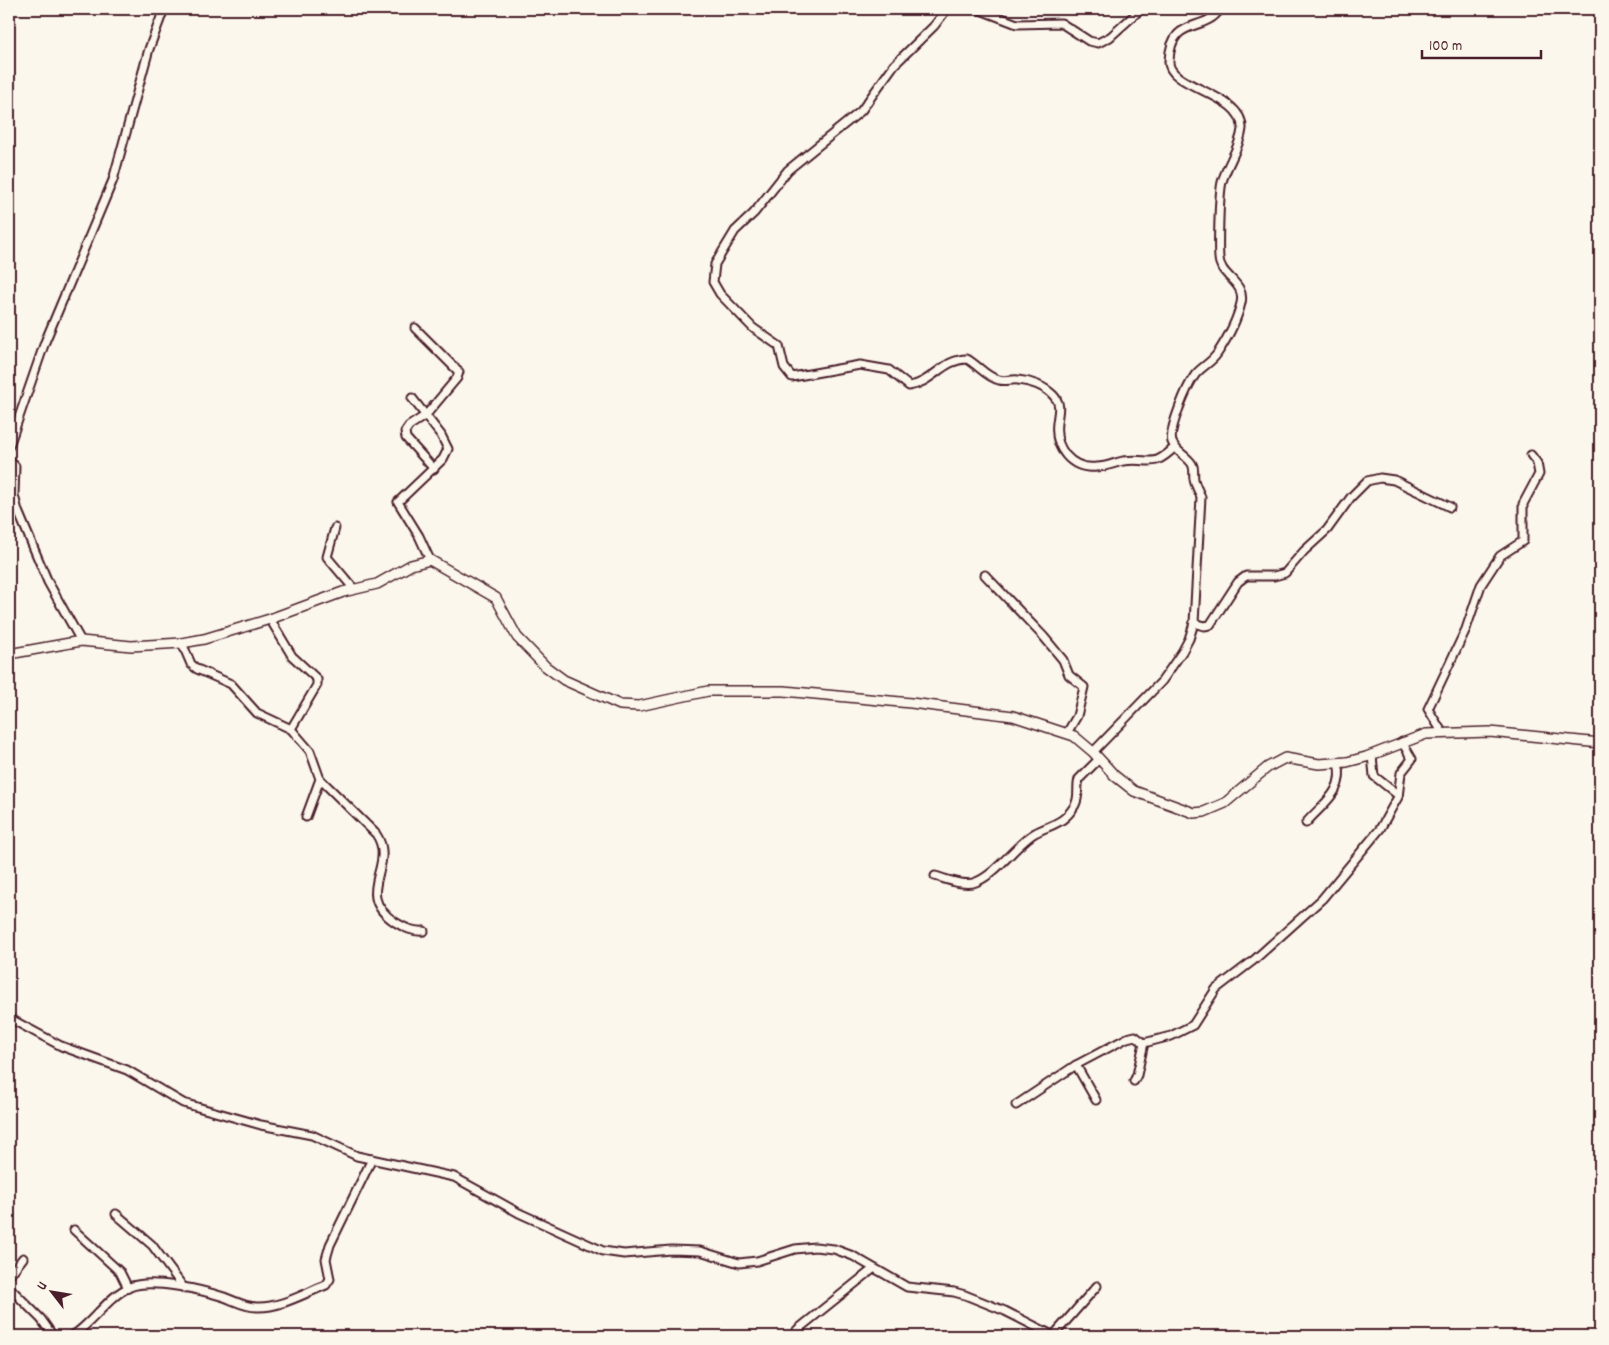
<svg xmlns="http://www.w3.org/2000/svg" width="1609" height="1345" font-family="Dekko,sans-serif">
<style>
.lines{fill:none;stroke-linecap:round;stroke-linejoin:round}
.street-casing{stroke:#4a1f2b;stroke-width:11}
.secondary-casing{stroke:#4a1f2b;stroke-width:12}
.street{stroke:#fbf7ec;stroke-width:7}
.secondary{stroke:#fbf7ec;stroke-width:9}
</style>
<rect width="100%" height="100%" fill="#fbf7ec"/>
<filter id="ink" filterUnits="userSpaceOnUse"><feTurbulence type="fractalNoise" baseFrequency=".02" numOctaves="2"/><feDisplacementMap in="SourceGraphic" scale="10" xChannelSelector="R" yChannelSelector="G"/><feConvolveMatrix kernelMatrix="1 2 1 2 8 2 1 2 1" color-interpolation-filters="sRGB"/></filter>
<g filter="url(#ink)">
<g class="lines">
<defs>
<g id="street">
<path d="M947,9L934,26L894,65L861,111L788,170L754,213L735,231L715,264L713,282L720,294L753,328L779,346L784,367L792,377L860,365L889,370L909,386C932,383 943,359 967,359C978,365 986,377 999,380C1005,382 1012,379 1018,380C1030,381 1044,386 1053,395C1062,404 1058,412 1057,423C1054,448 1071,470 1097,467C1106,467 1114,463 1123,461C1151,457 1151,470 1175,447"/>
<polyline points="978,9 1017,24 1061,23 1089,41 1098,43 1110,37 1141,9"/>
<polyline points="415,328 459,372 457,378 426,415 409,426 405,432 406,438 434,469"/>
<polyline points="412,398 441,435 448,449 443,459 398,502 419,536 430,560"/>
<polyline points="9,446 45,342 113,180 149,49 164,9"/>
<polyline points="9,460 15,466 14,495 18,511 48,582 81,641"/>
<polyline points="335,528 327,557 354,589"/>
<polyline points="985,575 1044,637 1063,660 1069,675 1084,687 1077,716 1067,733"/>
<polyline points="270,619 292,656 317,679 317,685 291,729"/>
<polyline points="1194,623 1204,626 1210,625 1238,582 1246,576 1274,576 1285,573 1304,551 1327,530 1351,497 1367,481 1380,478 1394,480 1450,507"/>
<polyline points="182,643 191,664 197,669 231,684 257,713 291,729 310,751 320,779 306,817"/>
<polyline points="1442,732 1428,709 1466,629 1481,585 1500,556 1523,541 1523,504 1539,474 1537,463 1531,455"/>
<path d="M1093,752L1162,681L1182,652L1189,639L1194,623L1201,497C1199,491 1195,486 1194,479C1193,474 1195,469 1192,464C1187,456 1176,452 1172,442C1168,430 1187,386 1195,375C1201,367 1211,363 1217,354C1227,339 1237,321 1241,303C1246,282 1220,277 1219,258C1218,244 1219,194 1222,182C1227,164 1240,148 1242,129C1244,93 1167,88 1169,61C1171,15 1204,34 1220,9"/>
<polyline points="1372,755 1374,776 1398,795"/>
<path d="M320,779L376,834C398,866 351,893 395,922C405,928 413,932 424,931"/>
<path d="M1306,823C1322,804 1346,791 1338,763"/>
<path d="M935,876C946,879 965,887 976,882C998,873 1016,844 1035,833C1052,824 1064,824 1075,805C1080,796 1076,788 1079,779L1098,760"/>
<polyline points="9,1018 61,1046 127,1070 183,1103 261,1125 312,1135 357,1156 454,1177 519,1213 603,1251 624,1254 671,1250 700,1251 739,1263 757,1261 795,1249 815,1247 834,1249 853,1256 907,1287 954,1292 965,1295 1005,1311 1054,1336"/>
<polyline points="1076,1065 1096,1100"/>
<polyline points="1134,1081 1137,1075 1144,1043"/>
<polyline points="1016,1105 1076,1065 1127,1038 1135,1036 1144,1043 1171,1036 1193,1025 1216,989 1254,960 1322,899 1380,829 1398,797 1401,773 1412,759 1402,742"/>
<polyline points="116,1214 152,1245 184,1288"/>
<polyline points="74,1230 120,1272 128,1288"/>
<polyline points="9,1276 23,1258"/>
<polyline points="9,1287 41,1319 53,1336"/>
<polyline points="797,1330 873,1269"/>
<path d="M72,1336C93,1323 109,1295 130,1287C151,1278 202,1290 224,1297C235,1301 245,1307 257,1307C280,1308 305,1293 326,1285L330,1279L326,1259L330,1245L372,1159"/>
<polyline points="1053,1336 1097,1286"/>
</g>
<polyline id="secondary" points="9,654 81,641 131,646 182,643 204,639 270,619 343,592 377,584 411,565 430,560 496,598 517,637 545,666 564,680 620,705 639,706 708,691 784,691 911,703 1013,716 1074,736 1093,752 1115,776 1134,791 1194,813 1204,812 1225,803 1268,767 1285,758 1319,764 1347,762 1366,757 1426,734 1490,732 1600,743"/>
</defs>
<use href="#street" class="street-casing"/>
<use href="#secondary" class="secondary-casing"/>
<use href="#street" class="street"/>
<use href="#secondary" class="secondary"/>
</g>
</g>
<rect width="1609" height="1345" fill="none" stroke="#fbf7ec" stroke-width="30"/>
<rect x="15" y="15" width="1579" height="1315" fill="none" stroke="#4a1f2b" stroke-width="2" filter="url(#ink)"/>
<g transform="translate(52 1292) rotate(301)" stroke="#fbf7ec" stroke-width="4" paint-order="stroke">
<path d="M0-4L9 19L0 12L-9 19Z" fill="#4a1f2b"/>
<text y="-8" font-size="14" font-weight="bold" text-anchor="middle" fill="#4a1f2b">U</text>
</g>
<path d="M1422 50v8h119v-8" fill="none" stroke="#4a1f2b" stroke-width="2.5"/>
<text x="1429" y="50" font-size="15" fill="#4a1f2b" stroke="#fbf7ec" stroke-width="4" paint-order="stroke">100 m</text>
</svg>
